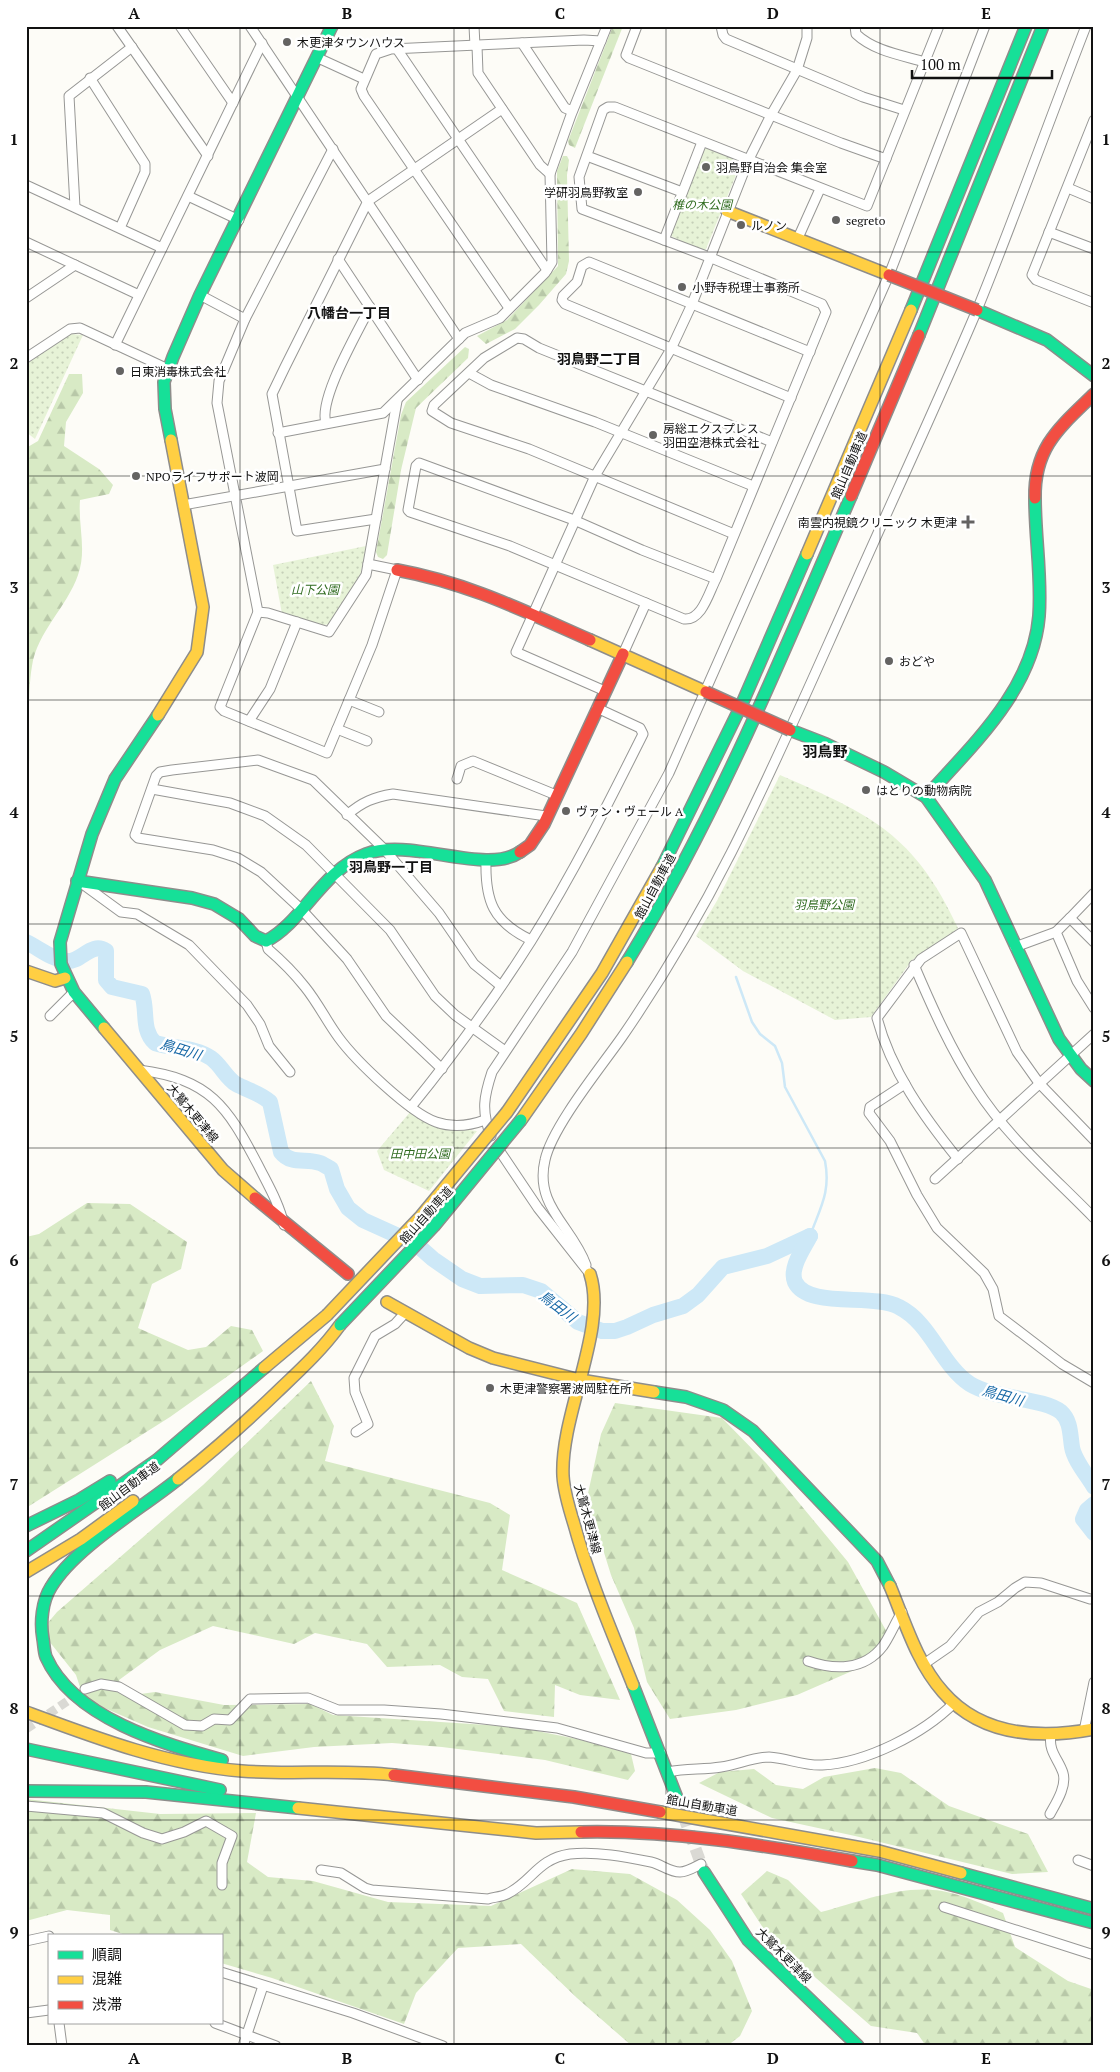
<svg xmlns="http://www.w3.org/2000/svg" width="1120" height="2072" font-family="'PT Serif','Noto Sans JP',serif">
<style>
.forest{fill:url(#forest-firs)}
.park{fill:url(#park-dots)}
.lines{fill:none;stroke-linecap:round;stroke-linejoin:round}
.stream{stroke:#cde8f7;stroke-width:2.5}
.river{stroke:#cde8f7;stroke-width:16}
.street-tunnel{stroke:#dad9d4;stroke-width:9;stroke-dasharray:9 4.5;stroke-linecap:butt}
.secondary-tunnel{stroke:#dad9d4;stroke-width:12;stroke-dasharray:12 6;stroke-linecap:butt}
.street-casing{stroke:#979795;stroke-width:11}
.fast-casing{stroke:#8e8d8b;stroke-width:14}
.slow-casing{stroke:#8e8d8b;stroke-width:14}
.jam-casing{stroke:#8e8d8b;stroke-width:14}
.street{stroke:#fffffe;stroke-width:9}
.fast{stroke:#16e098;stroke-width:11}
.slow{stroke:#ffcf43;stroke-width:11}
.jam{stroke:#f24e42;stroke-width:11}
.fast-bridge-casing{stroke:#8e8d8b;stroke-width:14;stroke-linecap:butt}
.slow-bridge-casing{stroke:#8e8d8b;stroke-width:14;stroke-linecap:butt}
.jam-bridge-casing{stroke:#8e8d8b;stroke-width:14;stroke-linecap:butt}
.fast-bridge{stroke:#16e098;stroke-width:11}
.slow-bridge{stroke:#ffcf43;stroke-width:11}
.jam-bridge{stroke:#f24e42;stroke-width:11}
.grid{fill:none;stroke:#111;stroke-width:1;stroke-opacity:0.55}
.poi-dot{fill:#646362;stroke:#fff;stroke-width:2}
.labels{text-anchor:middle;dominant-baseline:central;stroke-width:5;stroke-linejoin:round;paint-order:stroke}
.poi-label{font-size:12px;fill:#111;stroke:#fff;text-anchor:start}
.park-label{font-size:12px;font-style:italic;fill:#2f6b1f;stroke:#fff}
.street-label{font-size:12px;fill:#111;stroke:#fff}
.neighbourhood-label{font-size:14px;font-weight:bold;fill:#111;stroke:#fff}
.water-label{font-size:14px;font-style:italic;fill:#1768a6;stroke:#fff}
.quarter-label{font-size:15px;font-weight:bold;fill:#111;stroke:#fff}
.neatline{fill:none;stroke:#111;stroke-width:2}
.grid-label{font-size:16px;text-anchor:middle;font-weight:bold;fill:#111}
</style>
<defs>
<pattern id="forest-firs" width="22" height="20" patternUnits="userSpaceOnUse" patternTransform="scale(1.25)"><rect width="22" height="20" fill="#d8eac5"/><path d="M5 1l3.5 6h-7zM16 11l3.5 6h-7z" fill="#b8c8a8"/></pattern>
<pattern id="park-dots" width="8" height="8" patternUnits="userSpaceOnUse" patternTransform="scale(1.25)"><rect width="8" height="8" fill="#e7f3d7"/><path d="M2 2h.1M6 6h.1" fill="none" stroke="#c5cfb8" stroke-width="1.8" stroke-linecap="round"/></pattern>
</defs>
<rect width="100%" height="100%" fill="#fdfcf7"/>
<g class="forest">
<polygon points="613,26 623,26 575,148 569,145 568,141"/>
<polygon points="563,156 567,156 569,160 567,175 569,261 566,274 539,305 515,329 486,344 477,336 507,320 558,266 557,171"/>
<polygon points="465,347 469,349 468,358 416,408 401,470 387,555 383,559 378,557 376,552 401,415 406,402"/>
<path d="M69,374H82L83,393L66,422L64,446L99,469L113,485L109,494L80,500C78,526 87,550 78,575C67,607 37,632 32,666C27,695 30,734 29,765L26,771V448L38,441Z"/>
<polygon points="87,1203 130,1204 187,1242 181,1269 152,1284 138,1328 188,1350 206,1347 231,1326 252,1330 263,1351 170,1417 26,1508 26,1237 39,1234"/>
<polygon points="311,1381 334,1426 325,1461 490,1503 510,1515 502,1570 577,1603 620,1700 580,1695 555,1685 554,1717 504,1711 488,1679 462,1677 440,1665 387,1667 367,1644 315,1633 294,1644 213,1626 160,1650 119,1680 126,1696 155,1692 224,1705 310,1704 333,1715 517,1727 577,1739 631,1754 635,1771 628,1780 545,1760 442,1747 392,1743 314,1747 243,1756 148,1727 84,1699 76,1675 41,1631 57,1612 203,1485"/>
<polygon points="615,1403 722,1418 766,1463 848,1562 889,1636 859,1668 797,1695 736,1710 670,1719 647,1682 634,1628 611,1575 587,1498 601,1434"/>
<polygon points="875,1768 901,1773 949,1806 1028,1834 1048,1872 1012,1874 855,1836 772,1818 699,1783 720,1772 754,1769 776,1785 803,1789 824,1777"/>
<polygon points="26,1799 160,1814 256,1813 247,1862 268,1877 313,1881 388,1902 491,1906 572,1869 630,1874 677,1900 710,1930 732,1961 752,2011 740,2036 727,2046 632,2046 577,1998 521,1944 458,1948 416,1993 404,2024 272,1978 221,1963 221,1936 129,1936 110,1930 110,1915 67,1910 26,1921"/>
<path d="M767,1871L788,1880L821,1912C859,1902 903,1884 942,1891C963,1895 984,1904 1003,1913L1015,1947L1068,1981L1094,1990V2046H926L917,2033L871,2026L769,1937L741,1894Z"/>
</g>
<g class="park">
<polygon points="706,148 739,161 740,165 706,249 702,251 671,236 669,232 703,149"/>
<polygon points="71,334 83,335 35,439 26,432 26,363"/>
<polygon points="366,546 360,577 330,624 323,625 282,614 273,565"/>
<path d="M780,775C872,815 914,834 958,928L949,937L912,960L871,1017L835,1020L743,971L696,936L718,899Z"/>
<path d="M411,1111C441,1132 443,1127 477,1131L429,1191L384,1170L377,1151Z"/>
</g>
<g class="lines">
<path class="stream" d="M736,977L752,1022L760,1034L775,1046L782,1063L785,1087L825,1161C831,1192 820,1208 810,1236"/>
<g class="river">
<path d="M26,942C39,948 51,959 66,961C81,963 91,941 106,951V980L112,987L142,994C148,1011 141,1030 155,1043C174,1049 195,1047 211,1058C221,1065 226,1078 236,1084C247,1090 260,1093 270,1102L281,1152C291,1165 306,1158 320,1163C323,1164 327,1167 331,1169L337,1189L348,1208L363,1220L416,1244L433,1259L462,1279L480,1286L523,1285L541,1291L578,1322L602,1331H615L627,1327L653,1315L683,1306L698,1295L723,1267L767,1256L810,1236"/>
<path d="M810,1236C804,1248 789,1268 795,1282C808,1309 873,1293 899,1307C931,1323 941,1365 970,1384C994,1399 1044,1398 1061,1412C1071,1421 1070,1435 1072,1447C1074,1460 1087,1475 1094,1487"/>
<polyline points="1094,1504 1087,1510 1083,1519 1094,1533"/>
</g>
<polyline class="street-tunnel" points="26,1729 78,1694"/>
<polyline class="secondary-tunnel" points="677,1798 704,1872"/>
<defs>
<g id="street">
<polyline points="117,26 208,156"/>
<polyline points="180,26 233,103"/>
<polyline points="250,26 459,339"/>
<polyline points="474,26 475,46"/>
<polyline points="637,26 626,55 629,58 841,143 886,159"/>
<polyline points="721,26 723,35 726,39 863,97 904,110"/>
<path d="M855,26L856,34C874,51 901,55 925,62"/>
<polyline points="522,43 565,108 572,111"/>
<polyline points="477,46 478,73 540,165 550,174"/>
<polyline points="397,49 547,270"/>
<polyline points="316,57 364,79"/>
<polyline points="90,78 145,164 145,172 120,228"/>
<polyline points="1094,120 1032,275 1036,280 1094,303"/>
<polyline points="333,149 245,319 219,381 217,403 258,612 220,707 224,711 327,753 372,645 397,570 368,564"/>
<polyline points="587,156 682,192"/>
<polyline points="26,185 162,248"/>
<polyline points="1068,188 1094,199"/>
<polyline points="188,196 239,220"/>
<polyline points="75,207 69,96 132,47"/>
<polyline points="1049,232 1094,249"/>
<polyline points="798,238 820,189"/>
<polyline points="664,240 702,142"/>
<polyline points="26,242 139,295"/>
<polyline points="338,259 418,380"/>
<polyline points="200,295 245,319"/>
<polyline points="26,298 75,265"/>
<polyline points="509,308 364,96 361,89 376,54 391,49 584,40 601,41"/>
<polyline points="115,345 262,43"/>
<polyline points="26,358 70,329 80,328 168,369"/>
<polyline points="469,373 491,385 595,422 753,486"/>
<polyline points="791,398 565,304 562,300 563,296 577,282 582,266 589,262 810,352"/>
<path d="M326,423C318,399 358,332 370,307"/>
<polyline points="278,433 383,413 465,333 500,318 545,273 552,262 550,174 571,115 607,26"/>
<polyline points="183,505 385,469"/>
<polyline points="376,519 297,531 272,394 285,367 368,201 502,109"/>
<polyline points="734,534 529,449 451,423 432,411 434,405 484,358 517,338 524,339 539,348 772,442"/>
<path d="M716,579L642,550L574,520L419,463L416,466L408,510L410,512L510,546L684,619C702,621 709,592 716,579L826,312L822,304L709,257L582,209L579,177L603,110L608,107H615L867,206L939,26"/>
<polyline points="258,612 268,613 329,632 366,575 397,401"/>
<polyline points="623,654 646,603"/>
<polyline points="605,691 516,652 595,476 671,349 692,304 748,161 771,115 797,70 807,38 807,26"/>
<polyline points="349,700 379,712"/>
<polyline points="249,721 270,689 297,622"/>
<polyline points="337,729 367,741"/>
<polyline points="457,779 461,766 473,761 556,795"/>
<polyline points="152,789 230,803 265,816 306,845 390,930 435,996 455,1015 505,1051"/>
<path d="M347,815C362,802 374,797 393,794L546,816"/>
<path d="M486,861C485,901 493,922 531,940"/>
<polyline points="84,885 121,912 137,914 189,945 247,1005 260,1024 269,1046 290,1072"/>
<polyline points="1070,918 1094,893"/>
<path d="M266,941L268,949C282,961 294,973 305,987C318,1003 327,1022 339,1038C356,1061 410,1113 436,1122C453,1128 469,1126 485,1120"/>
<polyline points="1094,942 1070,918 1056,932 1077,981 1094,1008"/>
<polyline points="1015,947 1056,932"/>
<path d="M914,965C932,1007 951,1050 976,1088C1007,1137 1054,1177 1094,1218"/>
<polyline points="50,1016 74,992"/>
<polyline points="442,1069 386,1016 347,959 302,910 261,872 238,858 213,850 138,838 135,835 156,776 160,772 172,770 258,760 313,780 384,849 439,913 474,964 501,986"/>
<path d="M139,1070C210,1079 227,1106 258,1165C268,1185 279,1203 284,1225"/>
<polyline points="905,1084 870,1107 869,1113 890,1141 917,1195 937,1228 984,1273 993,1289 999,1316 1062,1364 1094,1383"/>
<path d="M411,1107C454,1054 495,998 531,941C573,874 608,804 643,734L640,728L597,708"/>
<path d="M491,1136C481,1111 484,1096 492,1072L572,952L669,773L889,275L985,26"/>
<polyline points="497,1147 538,1208 590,1274"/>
<path d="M958,1159C924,1117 891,1071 877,1018L921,959L961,933L1017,1052L1039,1083L1094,1140"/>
<polyline points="935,1179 1094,1034"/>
<path d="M586,1265C572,1226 534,1206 545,1160C552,1127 601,1067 622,1037C662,979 699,916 731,853C776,764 815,673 856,582C896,492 938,402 977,310C1015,217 1049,121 1086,26"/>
<polyline points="356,1432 368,1424 355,1392 354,1378 375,1336 395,1324 405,1313"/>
<path d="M808,1661C834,1670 864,1671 883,1646C890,1636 895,1623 902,1612"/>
<polyline points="924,1664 950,1646 979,1612 998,1602 1015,1588 1025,1582 1041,1583 1090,1599"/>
<polyline points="85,1689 101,1684 119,1687 185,1725 202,1726 214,1719 230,1720 250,1699 308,1698 338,1710 384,1710 441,1714 557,1728 646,1753 661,1753"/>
<polyline points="1084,1731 1094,1682"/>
<path d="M668,1772C686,1768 703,1770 721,1767C737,1765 753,1757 769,1757C787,1758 804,1766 822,1765C866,1763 923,1734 954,1703"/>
<polyline points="26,1806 103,1813 143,1833 162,1839 184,1832 206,1821 232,1836 222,1863 222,1885"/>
<path d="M1050,1814C1056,1803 1067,1786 1063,1773C1059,1760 1048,1751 1051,1736"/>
<polyline points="1078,1860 1094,1866"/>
<path d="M321,1870L341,1873L365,1888L372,1890L488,1899C494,1897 501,1897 507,1894C533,1881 537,1859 570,1854C596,1851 626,1857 651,1862C661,1864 669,1872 680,1872C687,1872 695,1867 701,1864"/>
<polyline points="944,1907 1094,1955"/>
<polyline points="26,1941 49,1936"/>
<polyline points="221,1972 353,2013 443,2046"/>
<polyline points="26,2013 49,2010"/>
<polyline points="59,2023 62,2046"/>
<polyline points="215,2023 276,2046"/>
<polyline points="243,2046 263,1986"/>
</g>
<g id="fast">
<polyline points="911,310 1026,26"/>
<polyline points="977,310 1047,340 1094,376"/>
<polyline points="919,335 1043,26"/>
<polyline points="171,440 165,409 164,382 173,357 200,295 332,26"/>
<polyline points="790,730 826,744 884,772 926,797 985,880 1059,1039 1081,1069 1094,1081"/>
<path d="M926,797C972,745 1033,690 1039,616C1042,577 1035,538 1035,498"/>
<polyline points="662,867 741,706 807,554"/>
<path d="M77,881L192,898L214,904L239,919L255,936L266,941C303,922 321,871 366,854C411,837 486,876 520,852"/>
<path d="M627,962C717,815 783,654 851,496"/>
<polyline points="104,1028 74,992 61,964 60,942 92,834 115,779 158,715"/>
<polyline points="654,1392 686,1397 723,1410 753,1431 877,1561 890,1586"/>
<path d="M178,1479C141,1509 75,1547 51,1587C42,1601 40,1623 43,1639C44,1644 44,1652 46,1657C73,1718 164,1744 222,1760"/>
<polyline points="26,1526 79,1500 110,1481"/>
<polyline points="26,1551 157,1460 264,1368"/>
<polyline points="633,1685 677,1798"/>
<polyline points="26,1749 220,1790"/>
<polyline points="26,1791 146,1792 298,1808"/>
<polyline points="852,1861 877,1865 1094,1923"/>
<polyline points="704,1872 748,1940 858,2046"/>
<polyline points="961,1873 1094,1909"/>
</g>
<g id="slow">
<polyline points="727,211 889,275"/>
<polyline points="807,554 911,310"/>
<polyline points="590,640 706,692"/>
<polyline points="158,715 197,652 203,607 171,440"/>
<polyline points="26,971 55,981 65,978"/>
<polyline points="104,1028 223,1170 255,1198"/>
<polyline points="507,1112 602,973 662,867"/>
<polyline points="521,1120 581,1034 627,962"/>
<path d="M590,1274C608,1329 560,1414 563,1476C564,1492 569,1508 574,1524C589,1579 612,1632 633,1685"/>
<polyline points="387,1302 469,1348 493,1358 580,1380 654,1392"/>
<polyline points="264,1368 327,1315"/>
<path d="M178,1479C212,1452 245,1423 277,1392C299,1371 322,1350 340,1325"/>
<polyline points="26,1572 81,1539 133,1501"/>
<path d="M890,1586C905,1622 917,1663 943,1692C981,1736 1040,1739 1094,1729"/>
<path d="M26,1712C96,1738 167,1765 242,1771C292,1775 343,1769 394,1775"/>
<polyline points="298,1808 536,1833 581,1832"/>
<polyline points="660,1812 879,1851 961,1873"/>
</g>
<g id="jam">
<polyline points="851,496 919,335"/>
<path d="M1035,498C1034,447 1060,427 1094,394"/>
<path d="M397,570C468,583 524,611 590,640"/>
<polyline points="520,852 530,845 544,824 623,654"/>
<polyline points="255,1198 348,1274"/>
<polyline points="394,1775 574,1797 660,1812"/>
<path d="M581,1832C672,1830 762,1845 852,1861"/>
</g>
</defs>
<use href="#street" class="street-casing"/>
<use href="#fast" class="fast-casing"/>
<use href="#slow" class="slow-casing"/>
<use href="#jam" class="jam-casing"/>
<use href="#street" class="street"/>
<use href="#fast" class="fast"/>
<use href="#slow" class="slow"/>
<use href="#jam" class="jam"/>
<defs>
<polyline id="fast-bridge" points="340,1325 434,1226 521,1120"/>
<polyline id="slow-bridge" points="327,1315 421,1216 507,1112"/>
<g id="jam-bridge">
<polyline points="889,275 977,310"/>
<polyline points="706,692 790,730"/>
</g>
</defs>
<use href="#fast-bridge" class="fast-bridge-casing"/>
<use href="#slow-bridge" class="slow-bridge-casing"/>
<use href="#jam-bridge" class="jam-bridge-casing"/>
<use href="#fast-bridge" class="fast-bridge"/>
<use href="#slow-bridge" class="slow-bridge"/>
<use href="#jam-bridge" class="jam-bridge"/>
</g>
<path class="grid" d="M240,26V2046M454,26V2046M666,26V2046M880,26V2046M26,252H1094M26,476H1094M26,700H1094M26,924H1094M26,1148H1094M26,1372H1094M26,1596H1094M26,1820H1094"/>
<g class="poi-dot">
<circle cx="287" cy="42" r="5"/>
<circle cx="706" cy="167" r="5"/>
<circle cx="638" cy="192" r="5"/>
<circle cx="836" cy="220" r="5"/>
<circle cx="741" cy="225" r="5"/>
<circle cx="682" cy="287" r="5"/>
<circle cx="120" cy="371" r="5"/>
<circle cx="653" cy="435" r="5"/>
<circle cx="136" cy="476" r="5"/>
<path d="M965.5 514.5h5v5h5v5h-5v5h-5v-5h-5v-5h5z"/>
<circle cx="889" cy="661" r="5"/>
<circle cx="866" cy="790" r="5"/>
<circle cx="566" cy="811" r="5"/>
<circle cx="490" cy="1388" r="5"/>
</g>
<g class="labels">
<g class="poi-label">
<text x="297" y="42">木更津タウンハウス</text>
<text x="716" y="167">羽鳥野自治会 集会室</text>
<text x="628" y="192" text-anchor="end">学研羽鳥野教室</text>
<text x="846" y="220">segreto</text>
<text x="751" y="225">ルノン</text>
<text x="692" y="287">小野寺税理士事務所</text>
<text x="130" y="371">日東消毒株式会社</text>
<text x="663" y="428">房総エクスプレス<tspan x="663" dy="14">羽田空港株式会社</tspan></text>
<text x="146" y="476">NPOライフサポート波岡</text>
<text x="957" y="522" text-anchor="end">南雲内視鏡クリニック 木更津</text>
<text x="899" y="661">おどや</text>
<text x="876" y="790">はとりの動物病院</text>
<text x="576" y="811">ヴァン・ヴェール A</text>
<text x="500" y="1388">木更津警察署波岡駐在所</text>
</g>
<g class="park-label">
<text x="702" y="204">椎の木公園</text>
<text x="315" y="589">山下公園</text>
<text x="824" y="904">羽鳥野公園</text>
<text x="420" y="1153">田中田公園</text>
</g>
<g class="street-label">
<text transform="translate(849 465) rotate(-67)">館山自動車道</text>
<text transform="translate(655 886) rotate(-62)">館山自動車道</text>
<text transform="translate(193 1113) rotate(50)">大鷲木更津線</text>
<text transform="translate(426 1215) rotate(-48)">館山自動車道</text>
<text transform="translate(129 1486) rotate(-37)">館山自動車道</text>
<text transform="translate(588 1519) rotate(75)">大鷲木更津線</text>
<text transform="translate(702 1805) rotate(10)">館山自動車道</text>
<text transform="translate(784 1955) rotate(45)">大鷲木更津線</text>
</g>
<g class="neighbourhood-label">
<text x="349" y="312">八幡台一丁目</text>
<text x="599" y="358">羽鳥野二丁目</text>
<text x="391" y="866">羽鳥野一丁目</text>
</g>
<g class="water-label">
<text transform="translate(181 1049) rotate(17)">鳥田川</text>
<text transform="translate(558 1306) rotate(37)">鳥田川</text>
<text transform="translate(1003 1395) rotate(16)">鳥田川</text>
</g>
<g class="quarter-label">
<text x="825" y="751">羽鳥野</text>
</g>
</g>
<rect width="1120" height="2072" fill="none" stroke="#ffffff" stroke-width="55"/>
<rect x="48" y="1934" width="175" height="90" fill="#ffffff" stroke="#a0a0a0"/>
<rect x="58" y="1951" width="25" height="8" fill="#16e098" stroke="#a0a0a0"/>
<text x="92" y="1960" font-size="15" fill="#111111">順調</text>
<rect x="58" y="1976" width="25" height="8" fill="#ffcf43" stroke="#a0a0a0"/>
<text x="92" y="1984" font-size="15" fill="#111111">混雑</text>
<rect x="58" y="2001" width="25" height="8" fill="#f24e42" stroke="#a0a0a0"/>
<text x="92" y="2010" font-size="15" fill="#111111">渋滞</text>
<path d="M912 70v8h140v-8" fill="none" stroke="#111111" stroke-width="2.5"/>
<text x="920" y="70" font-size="15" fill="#111111" stroke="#ffffff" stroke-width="4" paint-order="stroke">100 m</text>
<rect x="28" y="28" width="1064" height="2016" class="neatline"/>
<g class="grid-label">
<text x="134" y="19">A</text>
<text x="347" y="19">B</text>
<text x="560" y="19">C</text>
<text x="773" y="19">D</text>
<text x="986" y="19">E</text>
<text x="14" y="145">1</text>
<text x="1106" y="145">1</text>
<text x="14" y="369">2</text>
<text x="1106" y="369">2</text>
<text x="14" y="593">3</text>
<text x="1106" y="593">3</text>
<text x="14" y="818">4</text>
<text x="1106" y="818">4</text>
<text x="14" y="1042">5</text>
<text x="1106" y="1042">5</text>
<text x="14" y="1266">6</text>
<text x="1106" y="1266">6</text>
<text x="14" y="1490">7</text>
<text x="1106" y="1490">7</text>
<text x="14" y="1714">8</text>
<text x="1106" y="1714">8</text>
<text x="14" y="1938">9</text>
<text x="1106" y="1938">9</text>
<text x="134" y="2064">A</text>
<text x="347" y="2064">B</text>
<text x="560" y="2064">C</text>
<text x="773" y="2064">D</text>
<text x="986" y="2064">E</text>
</g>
</svg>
